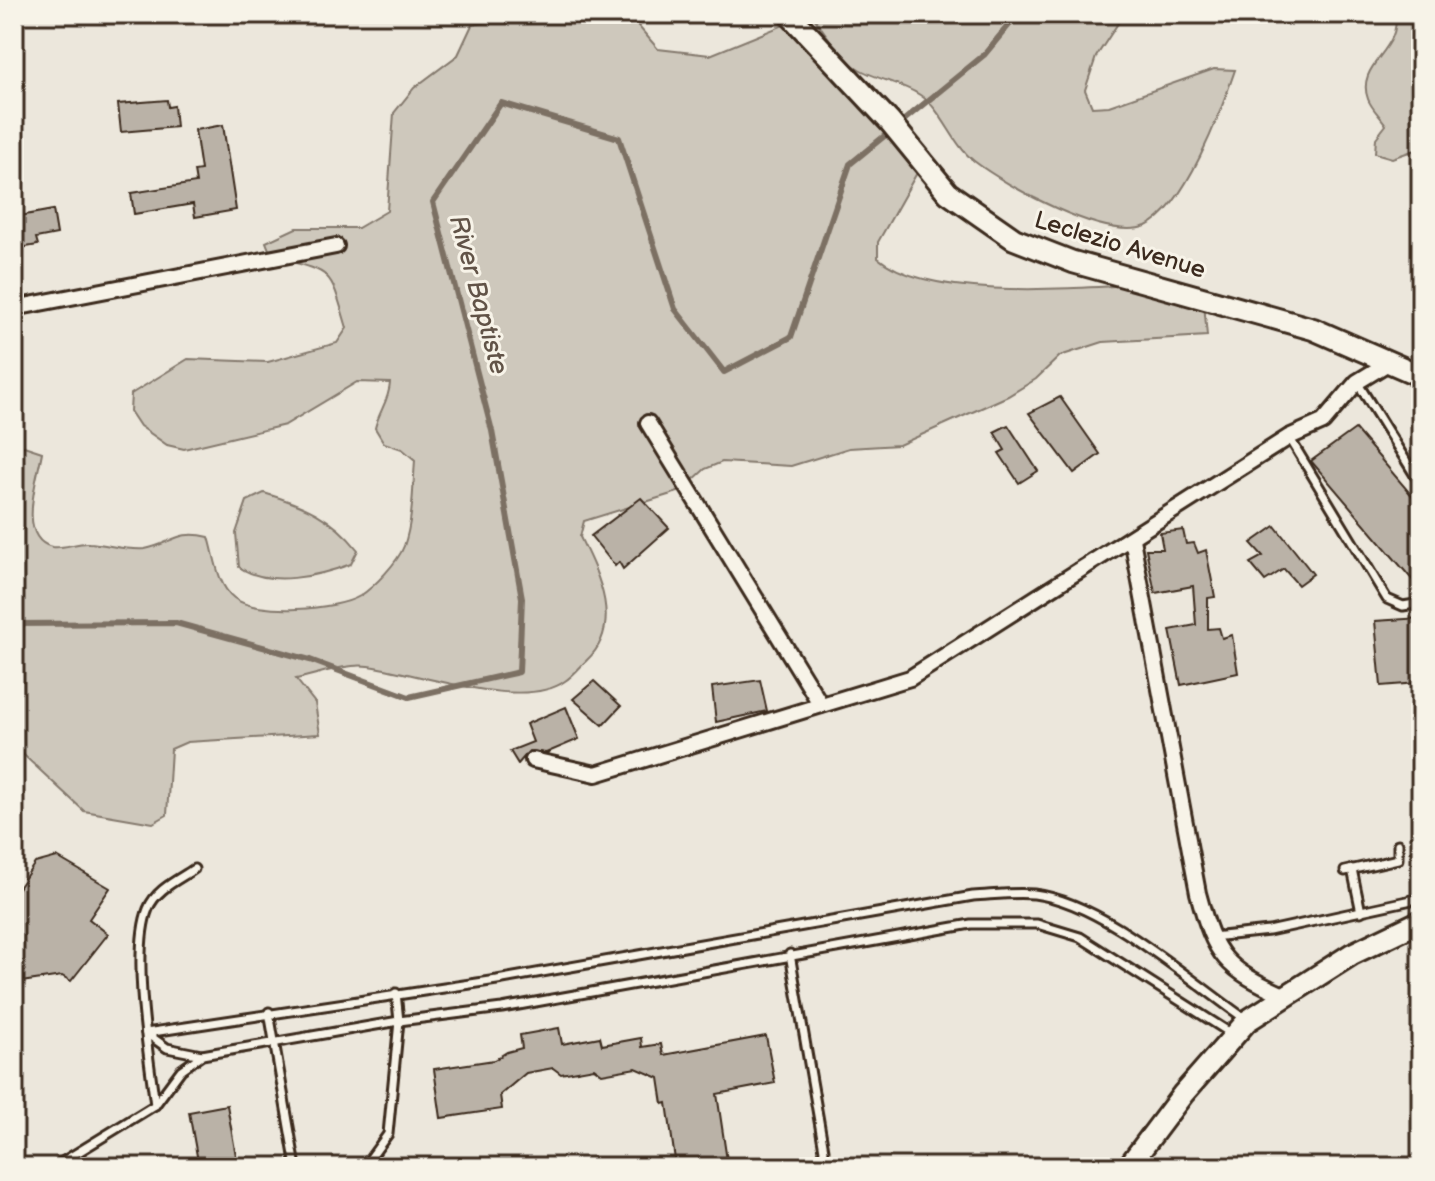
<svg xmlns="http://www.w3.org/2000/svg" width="1435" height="1181" font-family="'Balsamiq Sans',sans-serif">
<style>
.green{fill:#cec8bc;stroke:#84796d;stroke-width:2}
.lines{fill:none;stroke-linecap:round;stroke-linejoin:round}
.stream{stroke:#7c7064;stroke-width:6}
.building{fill:#bab2a7;stroke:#3b2a1e;stroke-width:2}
.lane-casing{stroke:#3b2a1e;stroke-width:13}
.street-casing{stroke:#3b2a1e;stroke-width:20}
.secondary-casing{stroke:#3b2a1e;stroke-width:26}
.lane{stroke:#f7f3e8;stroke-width:7}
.street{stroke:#f7f3e8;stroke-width:14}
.secondary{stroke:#f7f3e8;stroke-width:20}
.labels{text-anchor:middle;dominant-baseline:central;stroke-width:6;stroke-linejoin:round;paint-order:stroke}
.street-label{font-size:24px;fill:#3b2a1e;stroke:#f7f3e8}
.water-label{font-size:26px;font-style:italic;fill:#615347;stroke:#f7f3e8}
</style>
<rect width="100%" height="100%" fill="#ece7dc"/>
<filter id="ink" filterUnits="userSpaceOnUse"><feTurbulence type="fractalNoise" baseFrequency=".0125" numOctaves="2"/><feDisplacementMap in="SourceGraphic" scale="16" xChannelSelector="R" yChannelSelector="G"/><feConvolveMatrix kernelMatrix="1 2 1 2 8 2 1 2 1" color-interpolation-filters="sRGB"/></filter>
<g filter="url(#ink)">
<g class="green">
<path d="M529,14H628L658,49L710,55L796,20L918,171L878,242V258C936,306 1105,285 1182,282L1204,304L1207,336L1103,342L1060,356L1036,379L1008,396L899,445L849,448L791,466L722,462L705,469L681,491L584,521L580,537C598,574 624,625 587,660C580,667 573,676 565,681C523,712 416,672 368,666C346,663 317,675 296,679L315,703L320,734L187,742L171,749L167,815L153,823L84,811L14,746V448L24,446L42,452C38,477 16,538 52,547C63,549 78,542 89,543C106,544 128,551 145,549C172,544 177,529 209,537C215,556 217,585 234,598C256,616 337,610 360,596C374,587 398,562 404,546C413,521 413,487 415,460L402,449L384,443L375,428C379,411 389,401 390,383L357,382L285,425L184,449L167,445L140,426L130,411L131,394L188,359L268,362L337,343L347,328C329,267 334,273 272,257L266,242L296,228H358L387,211L394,113L414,88L458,55L472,25Z"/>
<path d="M811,14H1124L1096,57L1085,90L1092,107L1109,106L1214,69L1235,70C1222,109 1185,209 1146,226C1106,242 1005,185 974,161C952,144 943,110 920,95C902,83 878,80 859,69C840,59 824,30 811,14Z"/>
<path d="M1395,14H1421V148L1392,158L1375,153L1376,138L1386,125C1381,117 1371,108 1368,99C1355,64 1402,51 1395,14Z"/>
<path d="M264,493C304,505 332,517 358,550L351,564C319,576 269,588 239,567L236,533L247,501Z"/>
</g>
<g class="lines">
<polyline class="stream" points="14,624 176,623 310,660 409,697 519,672 522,598 492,431 433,202 501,103 619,138 675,309 724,372 791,337 850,164 984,55 1018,14"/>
</g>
<g class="building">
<polygon points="167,100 168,107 174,106 176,127 121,132 118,104"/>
<polygon points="223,125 236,210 195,217 193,204 134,214 131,193 196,183 194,171 201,170 195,130"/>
<polygon points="53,210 57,234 36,238 38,245 14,249 14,217"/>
<polygon points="1060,397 1100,454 1074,473 1029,413"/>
<polygon points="1008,425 1038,471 1019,483 999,453 1005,450 994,432"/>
<polygon points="1355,429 1421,506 1421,590 1311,461"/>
<polygon points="641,498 669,528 623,569 619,562 615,566 591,536"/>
<polygon points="1275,526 1313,574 1298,585 1284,569 1265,581 1250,563 1263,556 1251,543"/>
<polygon points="1183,530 1186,544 1194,543 1198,553 1206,550 1215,597 1208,598 1208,629 1219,628 1222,638 1232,635 1238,673 1181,685 1170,630 1196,625 1193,586 1155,593 1146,549 1163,549 1160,533"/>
<polygon points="1421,618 1421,651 1416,652 1418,683 1381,686 1375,621"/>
<polygon points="760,680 767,711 716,722 712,687"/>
<polygon points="594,681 621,706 603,725 573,699"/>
<polygon points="566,707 579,739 546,753 529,751 518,764 510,751 533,742 526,724"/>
<polygon points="57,857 110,888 89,919 108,934 71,981 62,976 14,983 14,894 35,863"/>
<polygon points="559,1028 562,1044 600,1037 602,1045 641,1038 642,1047 661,1044 663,1055 766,1036 775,1083 717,1094 728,1167 676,1167 667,1103 663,1104 659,1078 636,1068 602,1074 594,1068 561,1074 553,1068 526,1073 500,1095 502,1109 441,1118 434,1069 494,1060 507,1052 522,1048 520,1035"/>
<polygon points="227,1105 238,1167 199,1167 189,1112"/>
</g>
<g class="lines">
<defs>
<g id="lane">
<polyline points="1357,382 1421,485"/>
<polyline points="1289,437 1387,599 1403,606 1421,603"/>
<polyline points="1352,869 1361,912"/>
<polyline points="1345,871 1398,859 1398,844"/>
<polyline points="1212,937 1269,931 1421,898"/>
<polyline points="790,954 824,1150 820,1167"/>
<polyline points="269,1012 296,1167"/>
<path d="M146,1033L497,980L973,896C993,895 1014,892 1034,894C1102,902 1188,979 1244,1018"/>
<polyline points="146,1033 167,1048 202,1055"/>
<path d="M155,1105C149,1058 131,951 148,909C156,889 178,880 194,869"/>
<polyline points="54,1167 155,1105 181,1070 202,1055 399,1021 502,1008 971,924 1037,924 1080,937 1232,1034"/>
<polyline points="364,1167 388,1134 399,1021 396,993"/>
</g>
<g id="street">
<polyline points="14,308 336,246"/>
<polyline points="648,423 821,705"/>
<path d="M1132,539L1198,893C1215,957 1225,969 1286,996"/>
<polyline points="533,760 596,774 910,678 1289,437 1323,422 1357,382 1388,363"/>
</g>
<g id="secondary">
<polyline points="789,14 890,122 948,193 1014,239 1073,262 1313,329 1421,376"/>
<polyline points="1128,1167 1183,1094 1247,1021 1352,954 1421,921"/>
</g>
</defs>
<use href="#lane" class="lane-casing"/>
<use href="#street" class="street-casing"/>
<use href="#secondary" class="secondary-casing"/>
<use href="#lane" class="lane"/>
<use href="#street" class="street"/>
<use href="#secondary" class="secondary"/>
</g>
</g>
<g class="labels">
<g class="street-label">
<text transform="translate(1120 245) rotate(17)">Leclezio Avenue</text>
</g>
<g class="water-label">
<text transform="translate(478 295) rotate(75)">River Baptiste</text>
</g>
</g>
<rect width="1435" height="1181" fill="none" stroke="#f7f3e8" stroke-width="48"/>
<rect x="24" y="24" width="1387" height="1133" fill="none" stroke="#3b2a1e" stroke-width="3" filter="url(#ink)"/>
</svg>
